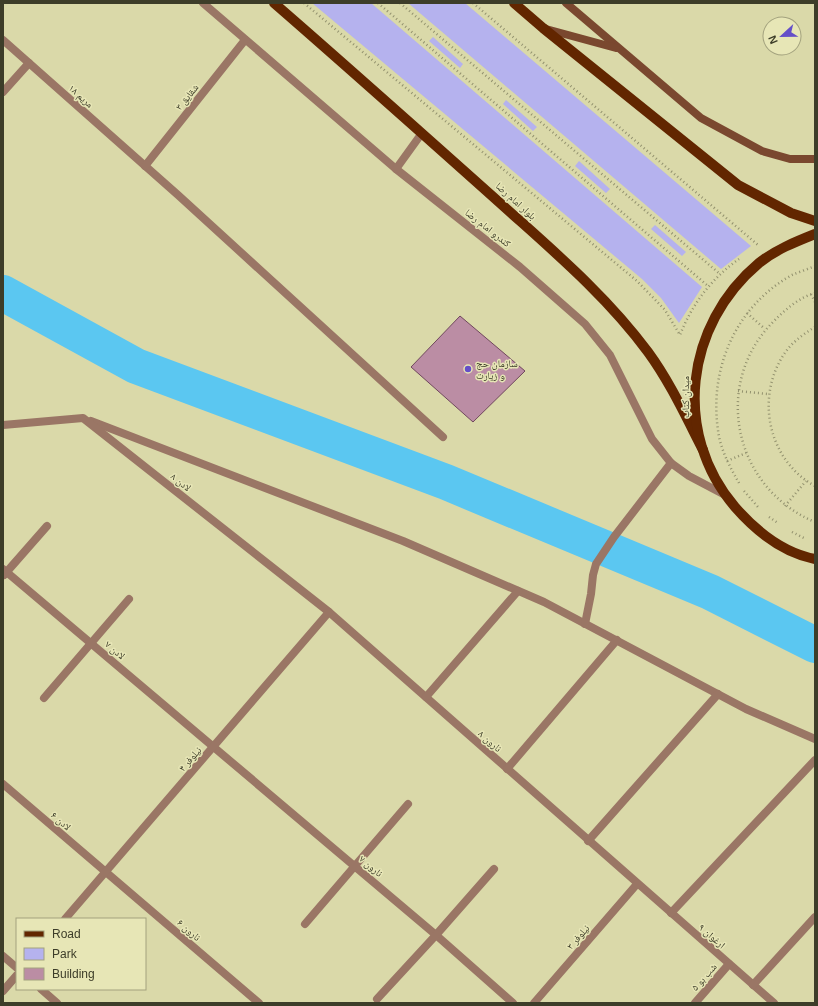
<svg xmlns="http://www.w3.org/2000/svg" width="818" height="1006" font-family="Arial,'Noto Naskh Arabic',sans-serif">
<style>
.green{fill:#b5b2ee}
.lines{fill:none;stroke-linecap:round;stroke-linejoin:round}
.river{stroke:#5bc7f1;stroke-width:36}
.building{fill:#bb8da4;stroke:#70485d}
.path{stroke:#92916e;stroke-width:2.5;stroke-dasharray:1 3;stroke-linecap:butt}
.minor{stroke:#9a7665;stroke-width:8}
.tertiary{stroke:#9a7665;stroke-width:8}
.secondary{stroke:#7a482f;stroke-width:8}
.primary{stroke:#622600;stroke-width:10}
.poi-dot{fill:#654fc8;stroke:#e7e6b6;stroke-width:1.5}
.labels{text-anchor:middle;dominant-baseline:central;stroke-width:3;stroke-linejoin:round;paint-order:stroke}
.street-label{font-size:10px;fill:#3d3d29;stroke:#e7e6b6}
.poi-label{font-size:10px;fill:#3d3d29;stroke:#e7e6b6;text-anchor:start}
</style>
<rect width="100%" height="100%" fill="#dad9a9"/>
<g class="green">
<polygon points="312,3 371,3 702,287 679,323 661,298 642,279"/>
<polygon points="408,3 465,3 751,246 721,269"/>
<polygon points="433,37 463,64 460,68 429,41"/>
<polygon points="506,100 537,127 533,131 503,104"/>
<polygon points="579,161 610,189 606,193 575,166"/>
<polygon points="655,225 686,252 682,256 651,229"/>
</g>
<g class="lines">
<polyline class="river" points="3,293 136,366 446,482 710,592 815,645"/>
</g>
<polygon class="building" points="460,316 525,371 473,422 411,367"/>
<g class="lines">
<g class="path">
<path d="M304,3L637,281L665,310L680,335C692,304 712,278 739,259"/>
<polyline points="378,3 708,286"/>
<polyline points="400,3 720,274"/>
<polyline points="473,3 758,245"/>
<path d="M815,293C800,297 786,309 775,320C711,382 733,488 815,522"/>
<polyline points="811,294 815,302"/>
<polyline points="747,313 765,329"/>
<path d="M815,327C805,333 794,341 787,350C754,394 767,460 815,486"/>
<polyline points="738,391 768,394"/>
<polyline points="727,461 746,453"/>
<path d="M739,483C730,467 720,449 718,430C709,368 736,306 792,275C799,272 808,269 815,266"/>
<polyline points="744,491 758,507"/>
<polyline points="785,506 806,481"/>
<polyline points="769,517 778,523"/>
<polyline points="792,532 804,538"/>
</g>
<g class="minor">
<polyline points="203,3 396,169 520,267 585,324 610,355 652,439 671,463 689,476 725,495"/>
<polyline points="3,40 178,195 443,437"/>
<polyline points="3,92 29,63"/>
<polyline points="145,166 245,40"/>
<polyline points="396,169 422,133"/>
<polyline points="91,421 403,541 544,602 746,709 815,739"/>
<polyline points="3,425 83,418 329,612 774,1003"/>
<polyline points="3,569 436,935 513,1003"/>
<polyline points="4,575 47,526"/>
<polyline points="585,624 591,594 593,575 596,564 614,537 671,463"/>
<polyline points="426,697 518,591"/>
<polyline points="44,698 129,599"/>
<polyline points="507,769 617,640"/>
<polyline points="3,784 259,1003"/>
<polyline points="588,841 718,694"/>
<polyline points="671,913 815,760"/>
<polyline points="305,924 408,804"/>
<polyline points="3,956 17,968"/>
<polyline points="753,985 815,917"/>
<polyline points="41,989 57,1003"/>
<polyline points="377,999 436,935 494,869"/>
<polyline points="695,1003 729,964"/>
</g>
<g class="tertiary">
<polyline points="65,919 329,612"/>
<polyline points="3,991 17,975"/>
<polyline points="534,1003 637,884"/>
</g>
<g class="secondary">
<polyline points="566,3 701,118 762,151 790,159 815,159"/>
<polyline points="546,29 616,48"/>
</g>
<g class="primary">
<path d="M274,3C350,69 425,136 500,203C551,249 606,295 648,352C670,382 686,417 703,450"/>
<polyline points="514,3 543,28 738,185 791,213 815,221"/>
<path d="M815,234C795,242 775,250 759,263C685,325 672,433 735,507C756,531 784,553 815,559"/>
</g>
</g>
<circle class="poi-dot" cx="468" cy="369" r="4"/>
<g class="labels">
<g class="street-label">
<text transform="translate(81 96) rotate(42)">مریم ۱۸</text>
<text transform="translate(187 97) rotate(-51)">شقایق ۳</text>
<text transform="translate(516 201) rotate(42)">بلوار امام رضا</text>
<text transform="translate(488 228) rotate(38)">کندرو امام رضا</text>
<text transform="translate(685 397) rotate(-90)">میدان کتاب</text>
<text transform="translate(181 482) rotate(38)">لادن ۸</text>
<text transform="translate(115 650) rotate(40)">لادن ۷</text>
<text transform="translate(490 741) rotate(41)">نارون ۸</text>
<text transform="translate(190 759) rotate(-49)">نیلوفر ۴</text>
<text transform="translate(61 821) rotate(41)">لادن ۶</text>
<text transform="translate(371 866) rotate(40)">نارون ۷</text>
<text transform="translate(189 930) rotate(41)">نارون ۶</text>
<text transform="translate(712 936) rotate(41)">ارغوان ۹</text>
<text transform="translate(578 937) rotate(-49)">نیلوفر ۳</text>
<text transform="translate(704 977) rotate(-49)">شب بو ۵</text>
</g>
<g class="poi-label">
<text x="476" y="363">سازمان حج<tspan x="476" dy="12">و زیارت</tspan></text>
</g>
</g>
<rect width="818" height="1006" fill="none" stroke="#3d3d29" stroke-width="8"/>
<rect x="16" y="918" width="130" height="72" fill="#e7e6b6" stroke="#a3a27e"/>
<rect x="24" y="931" width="20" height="6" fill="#622600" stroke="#a3a27e"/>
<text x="52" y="938" font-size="12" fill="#3d3d29">Road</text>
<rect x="24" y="948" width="20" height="12" fill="#b5b2ee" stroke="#a3a27e"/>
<text x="52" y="958" font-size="12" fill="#3d3d29">Park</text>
<rect x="24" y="968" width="20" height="12" fill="#bb8da4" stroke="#a3a27e"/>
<text x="52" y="978" font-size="12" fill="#3d3d29">Building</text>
<g transform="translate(782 36) rotate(248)"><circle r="19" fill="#e7e6b6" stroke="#a3a27e"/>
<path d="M0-3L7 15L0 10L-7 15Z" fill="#654fc8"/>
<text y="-6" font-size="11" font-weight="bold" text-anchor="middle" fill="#3d3d29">N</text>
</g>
</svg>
